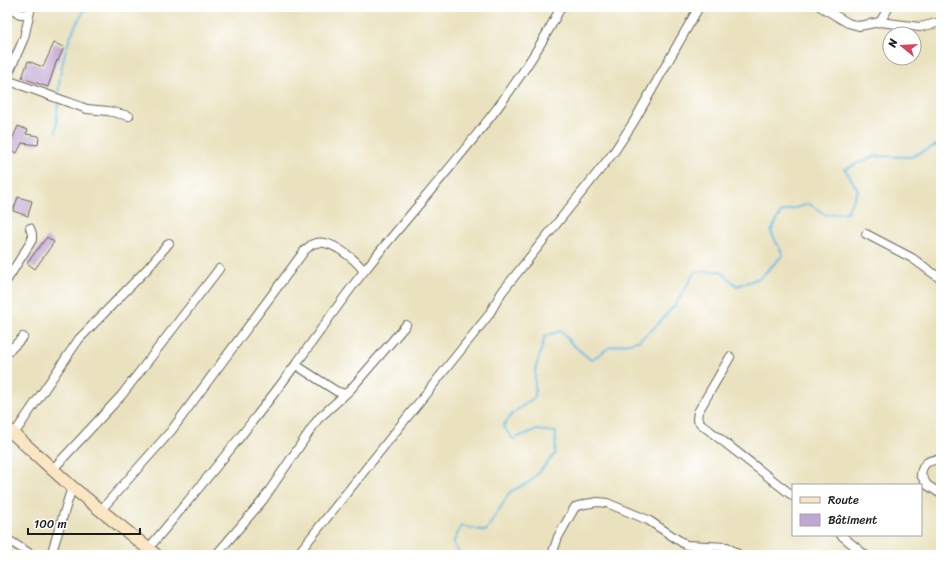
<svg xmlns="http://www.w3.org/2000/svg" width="948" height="562" font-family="Sriracha,sans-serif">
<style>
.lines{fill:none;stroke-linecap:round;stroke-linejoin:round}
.stream{stroke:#68bde5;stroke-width:2}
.building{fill:#c1a6d2}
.street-casing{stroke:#646155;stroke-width:10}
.secondary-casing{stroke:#646155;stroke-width:14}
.street{stroke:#fff;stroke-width:8}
.secondary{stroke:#fbe6c4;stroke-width:12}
</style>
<rect width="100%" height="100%" fill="#fff"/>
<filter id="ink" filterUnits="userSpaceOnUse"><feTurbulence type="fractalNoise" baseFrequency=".025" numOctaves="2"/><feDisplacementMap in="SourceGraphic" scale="8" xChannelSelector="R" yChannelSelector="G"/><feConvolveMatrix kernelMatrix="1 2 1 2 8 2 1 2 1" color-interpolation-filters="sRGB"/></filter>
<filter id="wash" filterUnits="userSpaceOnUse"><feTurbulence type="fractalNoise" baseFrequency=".012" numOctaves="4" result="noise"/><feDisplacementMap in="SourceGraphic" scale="16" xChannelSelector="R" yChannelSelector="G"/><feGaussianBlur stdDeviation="0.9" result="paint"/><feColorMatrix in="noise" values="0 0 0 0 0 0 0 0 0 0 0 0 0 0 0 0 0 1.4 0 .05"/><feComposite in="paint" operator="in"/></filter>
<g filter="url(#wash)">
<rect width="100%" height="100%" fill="#eae2bf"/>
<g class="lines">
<g class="stream">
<path d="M58,97C60,65 68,32 87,7"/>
<polyline points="56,132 58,101"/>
<polyline points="460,555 453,543 461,526 486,531 510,492 531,481 555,454 556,432 536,430 513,439 503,426 513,413 535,397 535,371 545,336 561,331 573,345 591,360 610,347 638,341 653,329 676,304 695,272 720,271 737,286 760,278 783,255 771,232 781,212 809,204 826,215 847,212 858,190 845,169 875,156 911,157 941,143"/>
</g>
</g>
<g id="blocks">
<g class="building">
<polygon points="54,43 64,47 58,61 57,60 48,87 22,78 28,61 43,67"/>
<polygon points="18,126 28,130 26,134 39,136 38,145 22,143 17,153 8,148"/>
<polygon points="18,197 32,201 28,216 13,211"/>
<polygon points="47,237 54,242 35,269 27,263"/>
</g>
</g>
</g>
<g filter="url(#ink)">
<use href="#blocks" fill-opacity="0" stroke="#646155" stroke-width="1"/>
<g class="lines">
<defs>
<g id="street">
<polyline points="9,7 20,14 29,14"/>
<polyline points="821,7 848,23 859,26 880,22 920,27 941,22"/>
<polyline points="880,22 889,7"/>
<polyline points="7,77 24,38 31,7"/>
<polyline points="7,80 87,109 108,111 129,116"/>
<polyline points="866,234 912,258 941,279"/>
<polyline points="7,280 32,240 32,234 30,228"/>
<polyline points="7,353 23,337"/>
<polyline points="730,357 698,412 697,419 701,424 793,496"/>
<polyline points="296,365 336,391 345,394"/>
<polyline points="14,434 79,339 148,268 169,243"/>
<path d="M941,461C930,458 922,463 921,475L927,485L941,494"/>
<polyline points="53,469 121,396 219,269"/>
<path d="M101,510L171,431L305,250C308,248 310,245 313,244C329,237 355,259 364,271"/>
<polyline points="841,535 865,555"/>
<polyline points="7,539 32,555"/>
<path d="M148,549C199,488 249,428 296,364C319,333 341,300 365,270C433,184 511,106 561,7"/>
<polyline points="51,555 72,487"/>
<polyline points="216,555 263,500 318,419 350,390 406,325"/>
<polyline points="297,555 488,316 502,292 614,152 633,123 699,7"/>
<polyline points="552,555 558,537 575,507 585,504 598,502 607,503 648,520 686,545 727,547 739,555"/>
</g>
<polyline id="secondary" points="7,428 72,487 156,555"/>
</defs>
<use href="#street" class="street-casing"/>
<use href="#secondary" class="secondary-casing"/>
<use href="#street" class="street"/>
<use href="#secondary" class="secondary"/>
</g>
</g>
<rect width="948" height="562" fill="none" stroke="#fff" stroke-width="24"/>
<rect x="792" y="484" width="130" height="52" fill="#ffffff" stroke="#a4a4a4"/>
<rect x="800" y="497" width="20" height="6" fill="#fbe6c4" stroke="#a4a4a4"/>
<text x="828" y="504" font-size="12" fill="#1c1c1c">Route</text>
<rect x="800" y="514" width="20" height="12" fill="#c1a6d2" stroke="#a4a4a4"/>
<text x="828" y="524" font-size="12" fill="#1c1c1c">Bâtiment</text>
<g transform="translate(902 46) rotate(288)"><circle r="19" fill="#ffffff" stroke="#a4a4a4"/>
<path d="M0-3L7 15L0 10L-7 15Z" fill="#d1495b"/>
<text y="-6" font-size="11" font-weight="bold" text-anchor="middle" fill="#1c1c1c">N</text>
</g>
<path d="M28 528v6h112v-6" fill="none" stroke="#1c1c1c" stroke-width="2"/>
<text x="34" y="528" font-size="12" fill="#1c1c1c" stroke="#ffffff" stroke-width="3" paint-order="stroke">100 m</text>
</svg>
